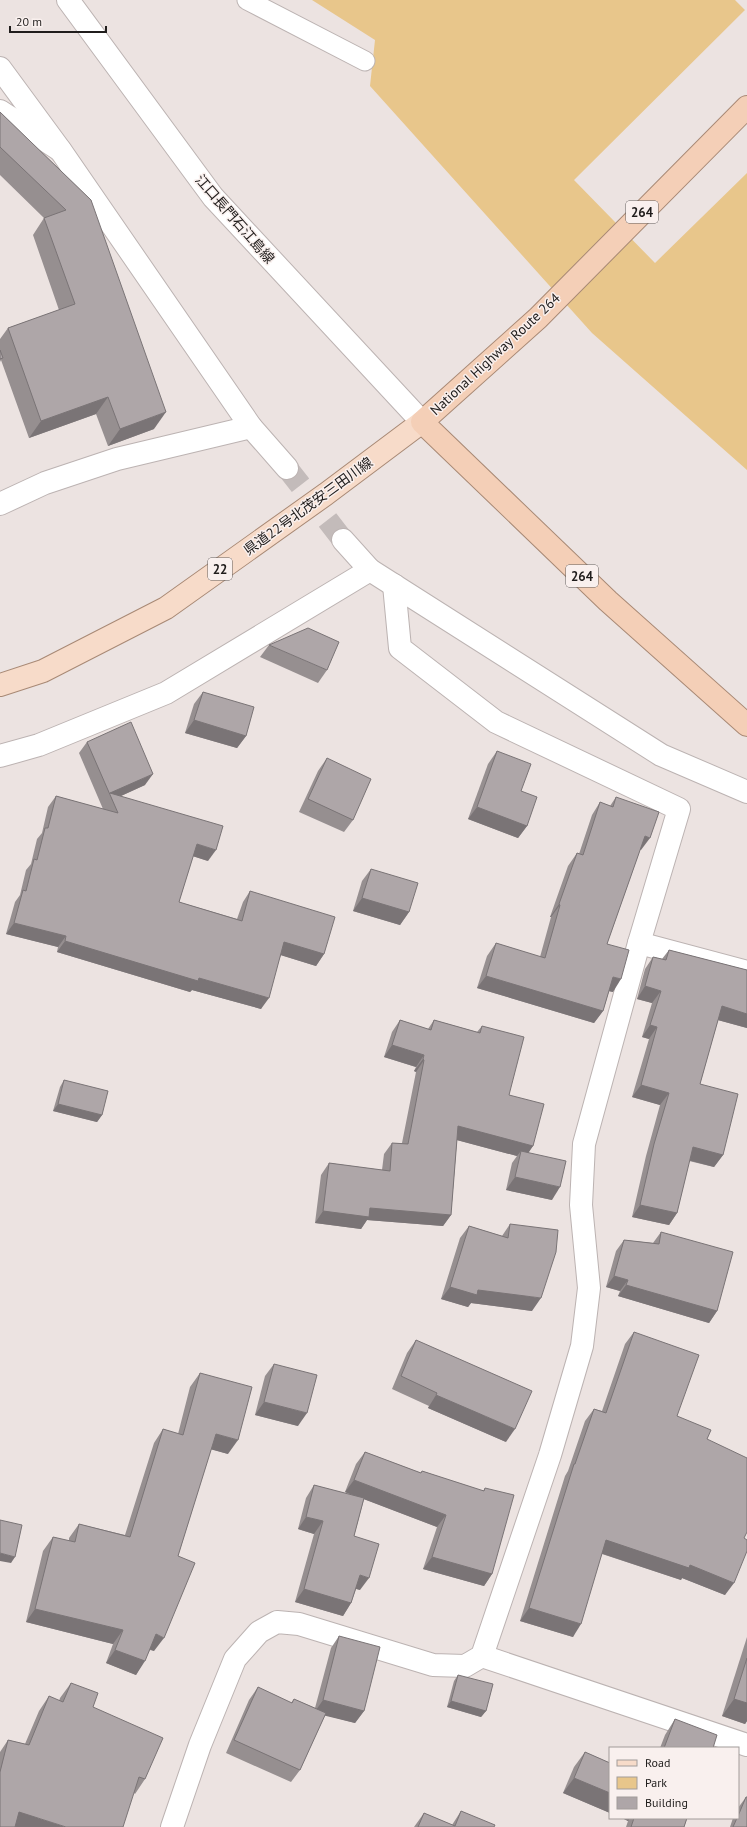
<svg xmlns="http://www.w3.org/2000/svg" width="747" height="1827" font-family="'PT Sans','Noto Sans JP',sans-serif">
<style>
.green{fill:#e8c68b}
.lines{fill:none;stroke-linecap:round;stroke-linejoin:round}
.tertiary-tunnel{stroke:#c3bbba;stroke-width:22;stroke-dasharray:22 11;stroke-linecap:butt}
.service-casing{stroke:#bcb3b2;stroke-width:21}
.minor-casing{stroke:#bcb3b2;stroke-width:24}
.tertiary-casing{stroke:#bcb3b2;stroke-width:24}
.secondary-casing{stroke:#bcb3b2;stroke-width:24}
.primary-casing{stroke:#a88975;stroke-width:24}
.trunk-casing{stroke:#a88975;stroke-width:24}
.service{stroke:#fff;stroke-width:19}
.minor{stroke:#fff;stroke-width:22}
.tertiary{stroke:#fff;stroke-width:22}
.secondary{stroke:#fff;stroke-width:22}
.primary{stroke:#f7dbc9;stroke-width:22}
.trunk{stroke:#f4cfb7;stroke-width:22}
.wall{fill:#968f90}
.shaded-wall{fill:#7a7476}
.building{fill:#aea6a8;stroke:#7a7476}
.labels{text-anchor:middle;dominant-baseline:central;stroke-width:3;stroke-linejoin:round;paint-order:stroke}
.shield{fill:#f9f0ee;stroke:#615c5b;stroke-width:1}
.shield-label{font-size:13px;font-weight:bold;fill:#201d1c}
.street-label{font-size:14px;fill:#201d1c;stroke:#f9f0ee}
</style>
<rect width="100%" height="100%" fill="#ece3e1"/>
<polygon class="green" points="312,0 735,0 745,10 574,180 655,263 747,173 747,470 592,333 370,86 375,40"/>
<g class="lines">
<polyline class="tertiary-tunnel" points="287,468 343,540"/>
<defs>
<polyline id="service" points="247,0 365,61"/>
<g id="minor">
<polyline points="0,111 60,150"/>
<polyline points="0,504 45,483 117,459 251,427"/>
<polyline points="639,943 747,972"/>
<polyline points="482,1656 747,1745"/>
<polyline points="172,1827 200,1745 235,1659 259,1632 277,1622 299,1624 433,1665 465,1666 482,1656 550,1455 582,1346 589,1288 581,1205 584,1144 639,943 679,809 496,722 400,648 394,585"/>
</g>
<g id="tertiary">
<polyline points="0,68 61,151 251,427 287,468"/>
<polyline points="343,540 370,570 661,755 747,792"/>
<polyline points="0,756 39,745 166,693 370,570"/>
</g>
<polyline id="secondary" points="68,0 213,197 422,422"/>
<polyline id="primary" points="0,685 43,671 166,608 326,494 422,422"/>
<polyline id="trunk" points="747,107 538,318 422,422 608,601 747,725"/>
</defs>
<use href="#service" class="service-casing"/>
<use href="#minor" class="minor-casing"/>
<use href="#tertiary" class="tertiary-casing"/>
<use href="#secondary" class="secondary-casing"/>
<use href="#primary" class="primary-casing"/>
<use href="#trunk" class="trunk-casing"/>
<use href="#service" class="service"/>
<use href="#minor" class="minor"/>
<use href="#tertiary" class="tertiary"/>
<use href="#secondary" class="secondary"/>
<use href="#primary" class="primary"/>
<use href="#trunk" class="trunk"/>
</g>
<g class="wall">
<polygon points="0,112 91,200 154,429 108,446 96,414 29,438 1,360 0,362 0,339 8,328 59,310 33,235 44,218 0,175"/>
<polygon points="269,645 327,670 318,683 260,657"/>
<polygon points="203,692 246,736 237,748 185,733 194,704"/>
<polygon points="87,742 145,785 121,796 208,861 193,856 179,902 237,919 243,902 250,891 324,954 316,966 281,955 261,1009 192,990 190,992 57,952 58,947 6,934 15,902 20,895 26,870 31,864 37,839 42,833 48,807 56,796 103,809 79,753"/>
<polygon points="497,751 527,826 518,838 468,819 488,764"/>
<polygon points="327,758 353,820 344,832 299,812 318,771"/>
<polygon points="616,797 641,850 640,850 607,944 613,992 609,991 603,1011 594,1023 477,988 487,956 496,943 540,957 551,917 550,917 568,866 577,853 579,854 592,815 600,802 610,806"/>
<polygon points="371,869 409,912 400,925 353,911 362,881"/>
<polygon points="669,950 747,970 747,1028 718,1020 700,1084 723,1155 714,1167 689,1161 677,1213 669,1225 632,1217 646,1156 660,1105 632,1097 649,1039 642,1037 652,1003 637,999 645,969 653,957 662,959"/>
<polygon points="400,1020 428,1029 434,1020 477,1032 482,1026 509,1095 533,1146 528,1152 552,1200 506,1190 512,1163 517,1156 457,1140 451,1215 443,1226 367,1220 361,1229 315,1223 321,1175 329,1163 382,1170 384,1154 392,1143 402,1143 416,1072 414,1071 416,1067 384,1057 392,1032"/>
<polygon points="64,1080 102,1115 97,1122 53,1111 60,1087"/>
<polygon points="510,1224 532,1311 471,1303 468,1307 441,1299 460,1238 469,1226 502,1236"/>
<polygon points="661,1232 717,1311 709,1323 618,1296 620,1291 606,1287 616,1251 624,1240 653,1243"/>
<polygon points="634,1332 677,1416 707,1439 744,1538 725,1595 682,1578 681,1580 602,1554 573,1637 520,1621 565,1476 568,1471 585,1421 594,1409 602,1411 625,1344"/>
<polygon points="416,1340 506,1442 428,1408 429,1406 392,1389 407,1353"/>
<polygon points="274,1364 298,1426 255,1415 265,1376"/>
<polygon points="200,1373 228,1454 211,1449 178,1556 154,1651 150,1650 136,1675 106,1663 113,1644 26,1622 43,1551 53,1537 69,1541 69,1538 79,1524 125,1535 154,1443 163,1429 178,1434 190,1387"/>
<polygon points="365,1452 421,1473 422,1471 483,1491 485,1488 492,1574 484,1586 423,1569 437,1527 364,1499 354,1536 360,1590 356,1589 351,1603 343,1616 295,1602 314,1534 298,1529 306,1498 314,1485 351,1495 345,1492 356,1464"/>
<polygon points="339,1636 364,1711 355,1723 325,1715 300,1770 291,1782 226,1753 249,1700 258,1687 291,1703 294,1699 315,1708 331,1648"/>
<polygon points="747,1637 747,1721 745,1724 722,1716"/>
<polygon points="458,1675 486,1711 481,1717 447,1707 454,1681"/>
<polygon points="71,1683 93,1707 145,1779 135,1794 134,1793 0,1827 0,1752 8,1740 25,1744 39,1711 49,1696 59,1701 60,1698"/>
<polygon points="675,1719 713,1748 660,1748 665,1735"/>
<polygon points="585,1752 610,1763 610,1813 563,1793 574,1767"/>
<polygon points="746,1797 747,1827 730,1827 733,1818 738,1818 738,1808"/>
<polygon points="461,1811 494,1827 414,1827 424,1813 452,1825"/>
<polygon points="622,1818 687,1818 684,1827 626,1827 628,1821"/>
</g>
<g class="shaded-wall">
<polygon points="108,397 96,414 29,438 41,421"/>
<polygon points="166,412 154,429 108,446 120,429"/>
<polygon points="194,720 246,736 237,748 185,733"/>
<polygon points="153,774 145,785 112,800 110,793"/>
<polygon points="477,807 527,826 518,838 468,819"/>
<polygon points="645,836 650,838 641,850 636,848"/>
<polygon points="197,844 216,850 208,861 189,855"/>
<polygon points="362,898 409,912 400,925 353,911"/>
<polygon points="559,904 560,905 551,917 550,917"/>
<polygon points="14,923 66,936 58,947 6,934"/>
<polygon points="65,941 199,978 269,998 261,1009 192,990 190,992 57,952"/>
<polygon points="284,942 324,954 316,966 277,954"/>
<polygon points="486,976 603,1011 594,1023 477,988"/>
<polygon points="613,977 621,979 613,992 604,990"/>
<polygon points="645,986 661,991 652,1003 637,999"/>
<polygon points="722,1006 747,1014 747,1028 714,1019"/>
<polygon points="650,1025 657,1027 649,1039 642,1037"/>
<polygon points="392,1045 424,1055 416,1067 384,1057"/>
<polygon points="423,1059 424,1060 416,1072 414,1071"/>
<polygon points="641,1085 669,1093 660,1105 632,1097"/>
<polygon points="58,1104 102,1115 97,1122 53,1111"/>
<polygon points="458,1126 533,1146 525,1158 521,1151 517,1156 449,1138"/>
<polygon points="693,1147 723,1155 714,1167 684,1159"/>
<polygon points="515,1177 560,1187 552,1200 506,1190"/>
<polygon points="640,1205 677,1213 669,1225 632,1217"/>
<polygon points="370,1208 451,1215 443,1226 367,1220 361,1229 315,1223 323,1211"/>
<polygon points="614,1276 628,1280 620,1291 606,1287"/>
<polygon points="626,1285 717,1311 709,1323 618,1296"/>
<polygon points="450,1287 478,1290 541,1298 532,1311 471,1303 468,1307 441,1299"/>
<polygon points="436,1395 515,1429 506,1442 428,1408"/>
<polygon points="264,1402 307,1413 298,1426 255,1415"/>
<polygon points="216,1434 238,1440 228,1454 206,1448"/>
<polygon points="354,1480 446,1515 437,1527 345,1492"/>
<polygon points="306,1517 323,1521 314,1534 298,1529"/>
<polygon points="606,1540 690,1565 734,1583 725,1595 682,1578 681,1580 597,1552"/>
<polygon points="0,1553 15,1557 11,1563 0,1561"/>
<polygon points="432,1557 492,1574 484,1586 423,1569"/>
<polygon points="360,1575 369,1578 360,1590 351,1587"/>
<polygon points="304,1589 351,1603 343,1616 295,1602"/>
<polygon points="529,1608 581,1624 573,1637 520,1621"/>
<polygon points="35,1609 123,1630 113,1644 26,1622"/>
<polygon points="156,1634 164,1638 154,1651 147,1648"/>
<polygon points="115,1650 145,1661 136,1675 106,1663"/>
<polygon points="734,1699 747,1703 747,1721 745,1724 722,1716"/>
<polygon points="323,1700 364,1711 355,1723 314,1713"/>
<polygon points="451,1701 486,1711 481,1717 447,1707"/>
<polygon points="574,1778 610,1793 610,1813 563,1793"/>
<polygon points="19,1812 66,1827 11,1827"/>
<polygon points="622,1818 630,1818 628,1821"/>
</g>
<g class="building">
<polygon points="0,112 91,200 166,412 120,429 108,397 41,421 8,328 75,304 44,218 66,210 0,147"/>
<polygon points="0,350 3,358 0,359"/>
<polygon points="308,628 339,642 327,670 269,645"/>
<polygon points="203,692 254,707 246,736 194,720"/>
<polygon points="131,722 153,774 110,793 223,826 216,850 197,844 179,902 242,921 250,891 335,917 324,954 284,942 269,998 199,978 198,981 65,941 66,936 14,923 23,890 26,891 34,859 37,860 45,828 48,828 56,796 118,813 87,742"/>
<polygon points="497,751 531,764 521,791 537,797 527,826 477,807"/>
<polygon points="327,758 371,779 353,820 308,799"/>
<polygon points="616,797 659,812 650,838 645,836 607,944 629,950 621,979 613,977 603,1011 486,976 496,943 545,958 560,905 559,904 577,853 583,855 600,802 613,807"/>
<polygon points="371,869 418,883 409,912 362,898"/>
<polygon points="669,950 747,970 747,1014 722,1006 700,1084 738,1094 723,1155 693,1147 677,1213 640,1205 654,1144 669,1093 641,1085 657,1027 650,1025 661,991 645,986 653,957 666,960"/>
<polygon points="400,1020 431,1030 434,1020 480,1033 482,1026 524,1037 509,1095 544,1104 533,1146 458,1126 451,1215 370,1208 369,1217 323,1211 329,1163 390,1171 392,1143 408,1144 424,1060 423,1059 424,1055 392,1045"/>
<polygon points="64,1080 108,1091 102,1115 58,1104"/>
<polygon points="521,1151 566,1161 560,1187 515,1177"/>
<polygon points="510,1224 558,1230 556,1252 541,1298 478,1290 477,1295 450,1287 469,1226 508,1238"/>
<polygon points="661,1232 733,1252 717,1311 626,1285 628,1280 614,1276 624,1240 659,1244"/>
<polygon points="634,1332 699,1355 677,1416 711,1430 707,1439 747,1458 747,1532 744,1538 747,1540 747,1551 734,1583 690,1565 689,1568 606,1540 581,1624 529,1608 574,1464 575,1464 594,1409 606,1413"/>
<polygon points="416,1340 532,1391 515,1429 436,1395 437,1393 401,1376"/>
<polygon points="274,1364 317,1375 307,1413 264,1402"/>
<polygon points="200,1373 252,1387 238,1440 216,1434 178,1556 195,1563 164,1638 156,1634 145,1661 115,1650 123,1630 35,1609 53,1537 75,1542 79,1524 130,1537 163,1429 183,1435"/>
<polygon points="365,1452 421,1473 422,1471 484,1491 485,1488 514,1495 492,1574 432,1557 446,1515 354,1480"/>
<polygon points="314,1485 364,1498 354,1536 379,1544 369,1578 360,1575 351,1603 304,1589 323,1521 306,1517"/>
<polygon points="0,1520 22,1525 15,1557 0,1553"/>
<polygon points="339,1636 380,1647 364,1711 323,1700"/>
<polygon points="747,1658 747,1703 734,1699"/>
<polygon points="458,1675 493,1684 486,1711 451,1701"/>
<polygon points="71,1683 98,1693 93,1707 163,1738 145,1779 139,1777 123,1827 66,1827 19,1812 15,1827 0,1827 0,1772 8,1740 29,1745 49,1696 63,1702"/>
<polygon points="258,1687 292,1703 294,1699 326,1713 300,1770 234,1740"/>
<polygon points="675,1719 717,1735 713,1748 664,1748"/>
<polygon points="585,1752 610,1763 610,1793 574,1778"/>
<polygon points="746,1797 747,1797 747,1827 733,1827 737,1818 738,1818 738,1816"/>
<polygon points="461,1811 495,1825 494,1827 418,1827 424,1813 455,1826"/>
<polygon points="634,1818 687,1818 684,1827 631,1827"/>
</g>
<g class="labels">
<g class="shield">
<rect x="626" y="201" width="32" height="22" rx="3"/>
<rect x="208" y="558" width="24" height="22" rx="3"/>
<rect x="566" y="565" width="32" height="22" rx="3"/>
</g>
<g class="shield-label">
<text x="642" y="212">264</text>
<text x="220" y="569">22</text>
<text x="582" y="576">264</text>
</g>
<g class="street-label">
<text transform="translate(235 219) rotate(49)">江口長門石江島線</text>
<text transform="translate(495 354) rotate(-43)">National Highway Route 264</text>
<text transform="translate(308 506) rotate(-36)">県道22号北茂安三田川線</text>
</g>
</g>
<rect x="609" y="1747" width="130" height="72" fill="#f9f0ee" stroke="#a29c9a"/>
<rect x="617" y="1760" width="20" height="6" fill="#f7dbc9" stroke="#a29c9a"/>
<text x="645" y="1767" font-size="12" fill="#201d1c">Road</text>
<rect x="617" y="1777" width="20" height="12" fill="#e8c68b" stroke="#a29c9a"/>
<text x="645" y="1787" font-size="12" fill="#201d1c">Park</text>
<rect x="617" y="1797" width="20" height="12" fill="#aea6a8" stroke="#a29c9a"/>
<text x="645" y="1807" font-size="12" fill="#201d1c">Building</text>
<path d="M10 26v6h96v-6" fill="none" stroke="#201d1c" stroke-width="2"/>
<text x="16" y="26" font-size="12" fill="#201d1c" stroke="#f9f0ee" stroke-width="3" paint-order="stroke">20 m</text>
</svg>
